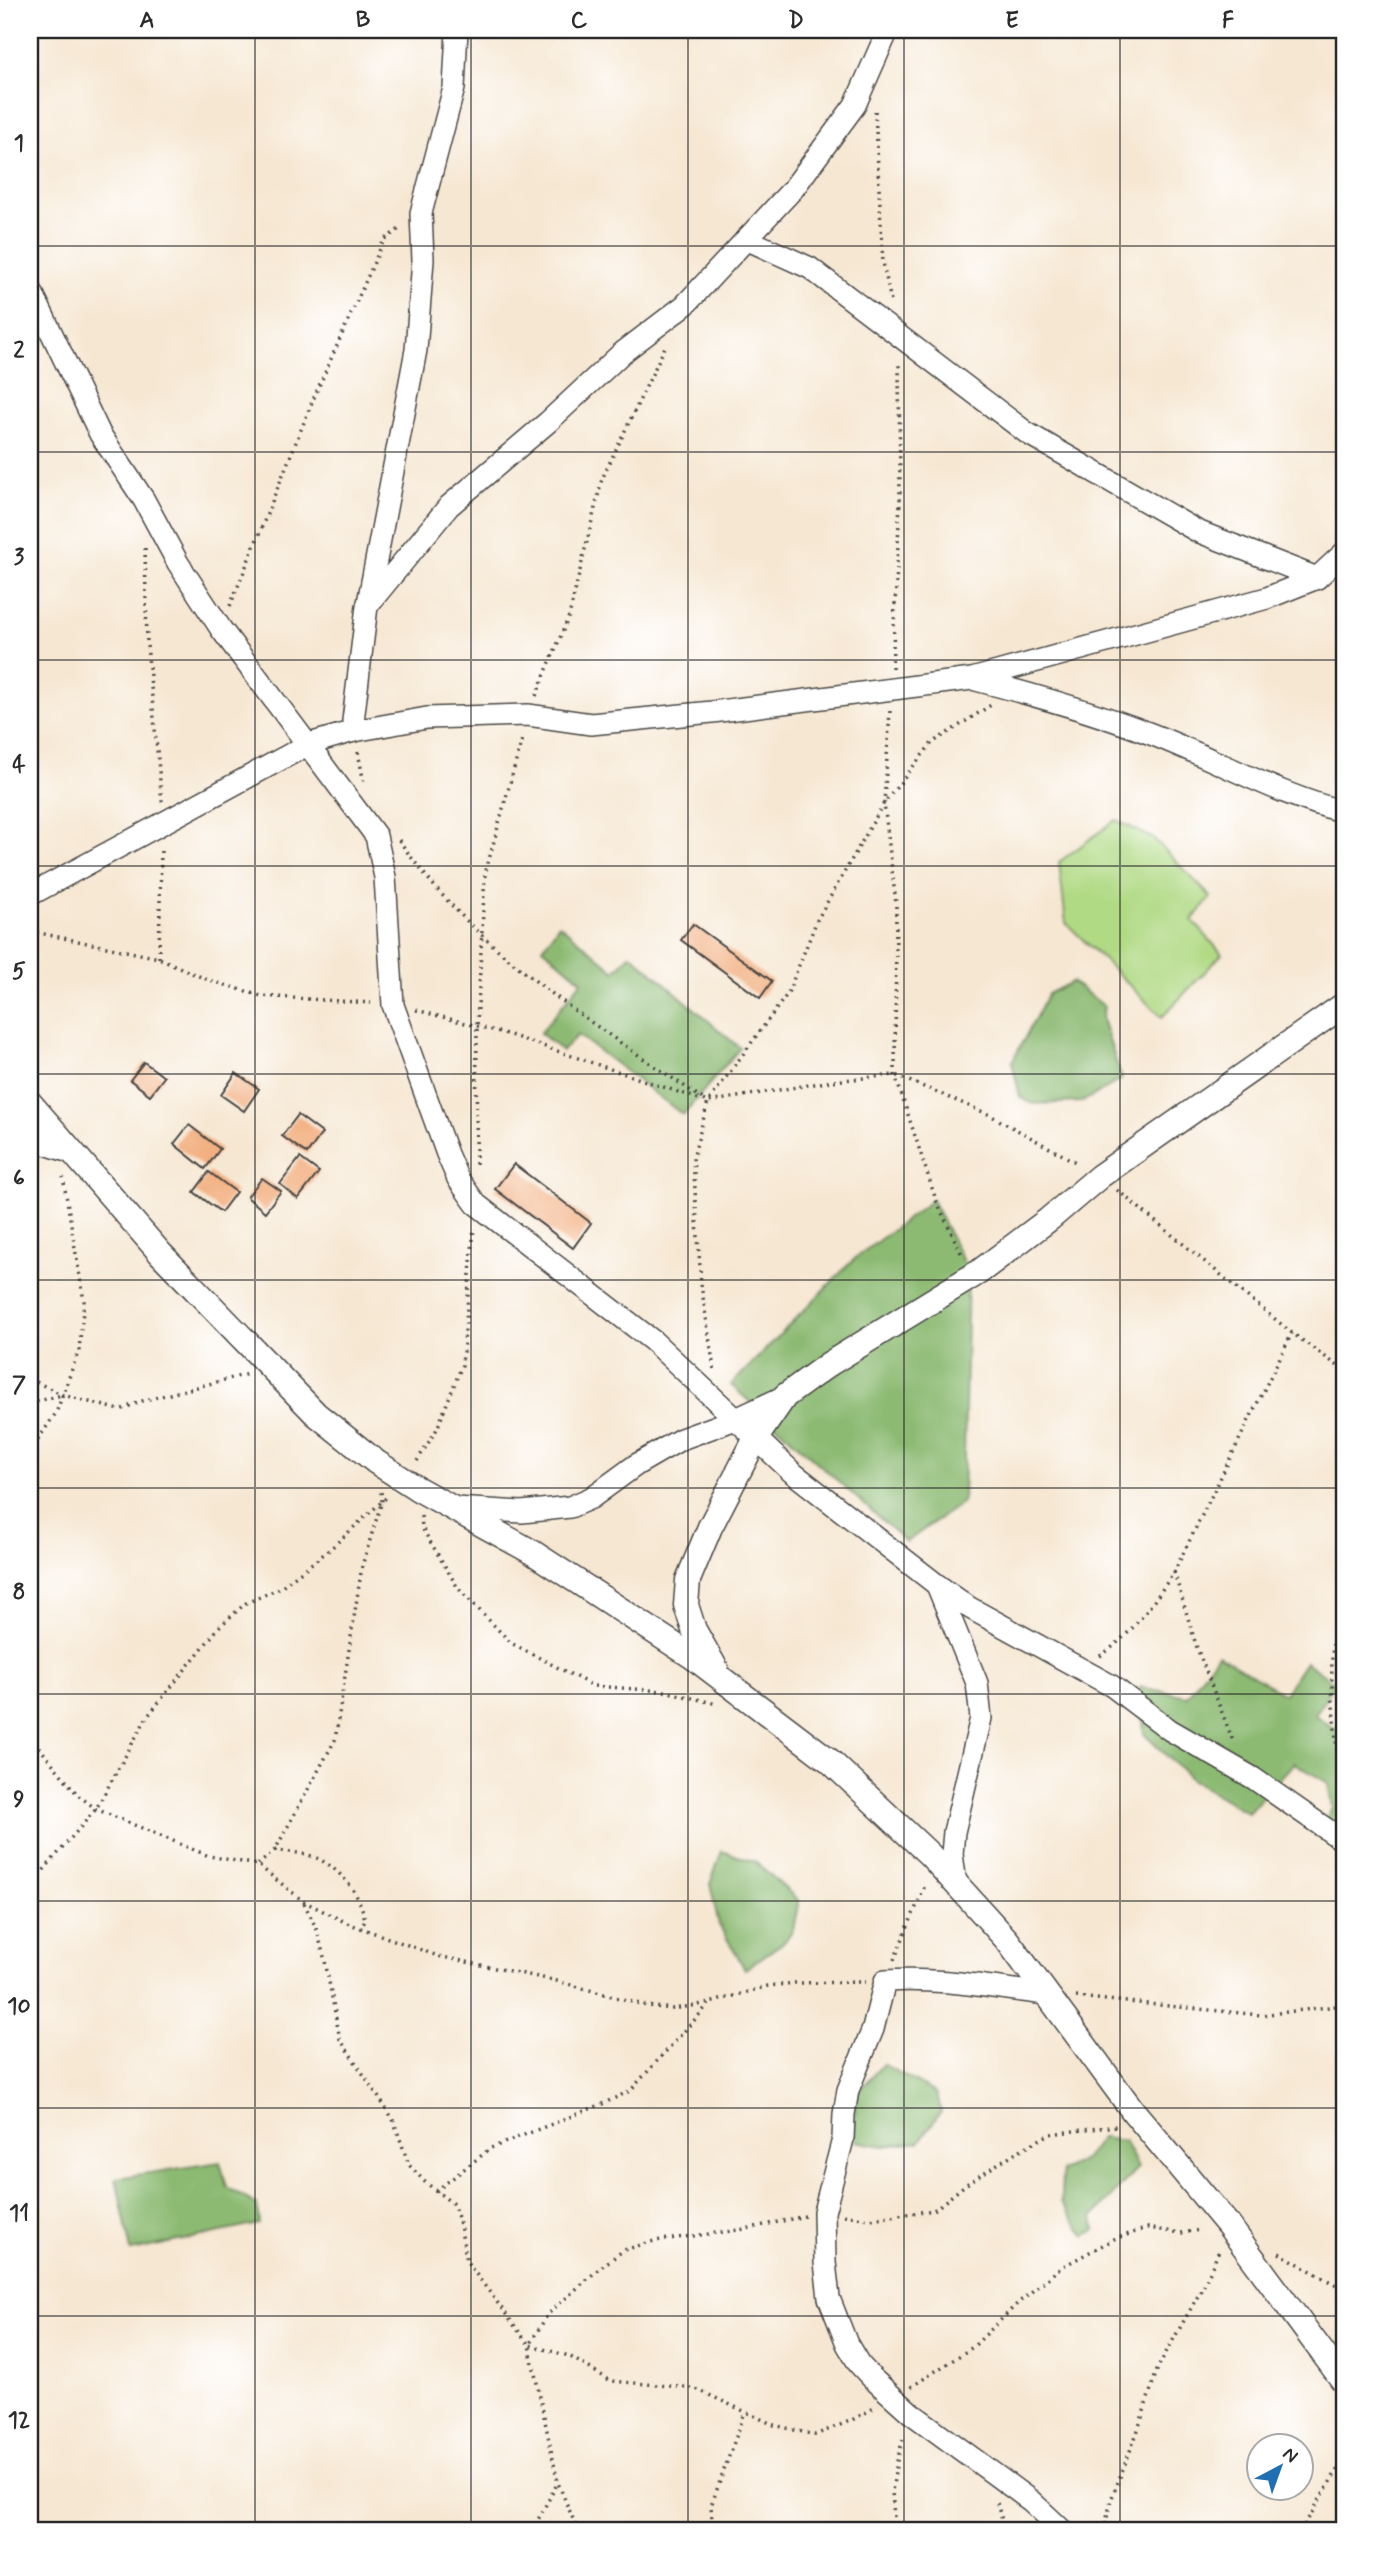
<svg xmlns="http://www.w3.org/2000/svg" width="1375" height="2561" font-family="Mynerve,sans-serif">
<style>
.green{fill:#b1da85;stroke:#6e8258;stroke-width:2}
.forest{fill:#8cba72;stroke:#5c724e;stroke-width:2}
.building{fill:#f2ad7d}
.lines{fill:none;stroke-linecap:round;stroke-linejoin:round}
.minor-casing{stroke:#494744;stroke-width:24}
.tertiary-casing{stroke:#494744;stroke-width:27}
.path{stroke:#494744;stroke-width:3.5;stroke-dasharray:2 5;stroke-linecap:butt}
.minor{stroke:#fff;stroke-width:21}
.tertiary{stroke:#fff;stroke-width:24}
.grid{fill:none;stroke:#2b2b2b;stroke-width:2;stroke-opacity:0.55}
.neatline{fill:none;stroke:#2b2b2b;stroke-width:2.5}
.grid-label{font-size:23px;text-anchor:middle;font-weight:bold;fill:#2b2b2b}
</style>
<rect width="100%" height="100%" fill="#fff"/>
<filter id="ink" filterUnits="userSpaceOnUse"><feTurbulence type="fractalNoise" baseFrequency=".0143" numOctaves="2"/><feDisplacementMap in="SourceGraphic" scale="14" xChannelSelector="R" yChannelSelector="G"/><feConvolveMatrix kernelMatrix="1 2 1 2 8 2 1 2 1" color-interpolation-filters="sRGB"/></filter>
<filter id="wash" filterUnits="userSpaceOnUse"><feTurbulence type="fractalNoise" baseFrequency=".00686" numOctaves="4" result="noise"/><feDisplacementMap in="SourceGraphic" scale="28" xChannelSelector="R" yChannelSelector="G"/><feGaussianBlur stdDeviation="1.57" result="paint"/><feColorMatrix in="noise" values="0 0 0 0 0 0 0 0 0 0 0 0 0 0 0 0 0 1.4 0 .05"/><feComposite in="paint" operator="in"/></filter>
<g filter="url(#wash)">
<rect width="100%" height="100%" fill="#f6e7d2"/>
<polygon class="green" points="1116,820 1154,839 1211,897 1192,920 1222,954 1162,1017 1066,923 1059,862"/>
<g class="forest">
<polygon points="559,924 615,971 631,954 740,1048 683,1115 578,1035 562,1051 540,1033 582,981 543,948"/>
<polygon points="1072,982 1104,1006 1102,1019 1122,1079 1082,1102 1033,1104 1020,1097 1012,1062 1048,994"/>
<polygon points="932,1200 968,1271 963,1502 906,1542 731,1385 853,1260"/>
<polygon points="1218,1654 1284,1694 1305,1662 1335,1683 1315,1715 1345,1736 1345,1828 1340,1835 1324,1824 1332,1808 1328,1783 1294,1763 1248,1813 1192,1780 1144,1734 1140,1687 1187,1696"/>
<polygon points="722,1851 756,1862 799,1901 793,1929 785,1941 745,1969 719,1925 710,1884"/>
<polygon points="883,2064 937,2094 941,2112 919,2142 884,2146 856,2141 853,2132 857,2093"/>
<polygon points="1101,2138 1124,2141 1138,2167 1093,2217 1095,2230 1085,2236 1061,2202 1062,2171 1084,2160"/>
<polygon points="220,2162 227,2187 257,2205 259,2224 131,2251 116,2178"/>
</g>
<g id="blocks">
<g class="building">
<polygon points="693,924 772,981 760,998 681,940"/>
<polygon points="144,1062 164,1077 150,1095 130,1080"/>
<polygon points="236,1073 259,1089 244,1111 221,1095"/>
<polygon points="298,1115 322,1133 307,1154 282,1136"/>
<polygon points="189,1125 220,1149 205,1169 174,1144"/>
<polygon points="300,1158 319,1172 298,1199 280,1184"/>
<polygon points="514,1164 591,1223 573,1248 495,1189"/>
<polygon points="209,1172 236,1192 221,1212 194,1192"/>
<polygon points="262,1178 281,1191 265,1212 247,1197"/>
</g>
</g>
</g>
<g filter="url(#ink)">
<use href="#blocks" fill-opacity="0" stroke="#494744" stroke-width="2"/>
<g class="lines">
<defs>
<g id="minor">
<polyline points="746,239 810,268 1027,433 1197,531 1317,578"/>
<polyline points="30,288 100,434 144,500 178,563 221,629 376,836 385,877 393,1005 447,1154 458,1179 476,1204 653,1341 793,1473 936,1584 970,1608 1112,1686 1170,1730 1253,1778 1345,1842"/>
<polyline points="368,603 416,350 423,260 421,213 454,88 457,30"/>
<path d="M976,680C1034,695 1094,712 1151,734C1216,759 1277,795 1345,812"/>
<polyline points="354,731 353,721 367,606 449,506 548,422 622,353 685,305 793,189 855,105 888,30"/>
<polyline points="30,895 309,744 354,731 427,718 528,715 591,724 712,712 972,679 1267,598 1317,578 1345,552"/>
<polyline points="30,1139 73,1153"/>
<polyline points="455,1508 522,1512 570,1507 591,1498 636,1465 681,1439 736,1419 785,1396"/>
<polyline points="937,1585 977,1683 981,1718 954,1832 952,1854 956,1884"/>
<path d="M1047,1994C993,1988 939,1977 885,1981L873,2029L848,2090L844,2114L843,2139L824,2212L825,2262L829,2298L847,2344L859,2364L873,2379L911,2413L1031,2501L1063,2531"/>
</g>
<g id="tertiary">
<polyline points="30,1103 161,1254 316,1414 376,1462 418,1489 532,1552 693,1657 830,1761 930,1855 1007,1940 1133,2111 1229,2226 1345,2383"/>
<polyline points="716,1669 694,1630 686,1605 688,1580 710,1527 756,1438 785,1396 829,1364 979,1272 1048,1220 1100,1176 1345,1004"/>
</g>
</defs>
<use href="#minor" class="minor-casing"/>
<use href="#tertiary" class="tertiary-casing"/>
<g class="path">
<polyline points="875,111 883,262 891,302"/>
<polyline points="145,548 147,645 162,802"/>
<polyline points="230,606 315,395 384,240 402,227"/>
<polyline points="892,668 900,502 899,361"/>
<polyline points="536,696 569,616 602,479 665,347"/>
<polyline points="890,711 884,803 896,904 895,1075 936,1200 963,1257"/>
<polyline points="358,752 364,783"/>
<path d="M399,840C475,952 593,1023 703,1099"/>
<polyline points="30,931 159,958 203,978 261,996 371,1003"/>
<polyline points="159,958 161,848"/>
<polyline points="416,1010 507,1034 708,1102 832,1081 895,1075 988,1114 1079,1164"/>
<polyline points="476,1164 477,1026 485,874 523,736"/>
<polyline points="1117,1190 1292,1333 1345,1371"/>
<polyline points="714,1369 701,1284 693,1158 708,1102 788,993 817,920 884,803 932,743 991,705"/>
<polyline points="30,1379 63,1395 120,1410 142,1401 248,1374"/>
<polyline points="30,1403 62,1395"/>
<polyline points="30,1451 56,1413 79,1350 84,1301 63,1177"/>
<polyline points="417,1461 437,1429 462,1365 474,1228"/>
<polyline points="421,1516 422,1528 458,1588 511,1643 593,1686 664,1691 717,1704"/>
<polyline points="1174,1572 1197,1648 1233,1741"/>
<path d="M1345,1604C1319,1635 1338,1762 1345,1802"/>
<path d="M1100,1656C1132,1635 1153,1603 1174,1572L1292,1333"/>
<polyline points="30,1736 78,1795 96,1809 209,1856 258,1865 303,1901 347,1923 438,1956 557,1981 647,2006 673,2009 710,2003 768,1986 795,1983 865,1982"/>
<path d="M275,1850C288,1852 307,1853 319,1859C343,1872 361,1895 365,1921L361,1928"/>
<polyline points="258,1865 275,1850 335,1740 362,1566 382,1501 381,1492"/>
<polyline points="30,1886 96,1809 147,1717 220,1626 246,1603 278,1589 328,1551 388,1496"/>
<polyline points="304,1903 317,1930 325,1961 340,2039 393,2119 409,2165 425,2182 453,2204 459,2220 467,2262 529,2345 558,2483 578,2531"/>
<polyline points="894,1960 926,1883"/>
<polyline points="1076,1997 1261,2015 1345,2005"/>
<polyline points="436,2191 491,2148 600,2105 630,2091 709,2004"/>
<polyline points="844,2215 870,2219 934,2210 965,2185 1013,2154 1050,2134 1116,2126"/>
<polyline points="805,2216 746,2229 654,2241 624,2250 601,2267 548,2314 529,2345 569,2356 611,2381 694,2388 774,2425 815,2435 850,2421 874,2408"/>
<polyline points="1279,2253 1345,2290"/>
<polyline points="911,2387 973,2347 1018,2303 1060,2268 1114,2239 1148,2228 1181,2233 1201,2230"/>
<polyline points="997,2503 1005,2531"/>
<polyline points="30,2529 36,2531"/>
<polyline points="532,2531 557,2484"/>
<polyline points="713,2531 711,2506 745,2412"/>
<polyline points="895,2531 892,2491 897,2461 904,2435"/>
<polyline points="1104,2531 1111,2500 1137,2433 1158,2367 1204,2285 1219,2251"/>
<polyline points="1301,2531 1345,2457"/>
</g>
<use href="#minor" class="minor"/>
<use href="#tertiary" class="tertiary"/>
</g>
</g>
<path class="grid" d="M255,30V2531M471,30V2531M688,30V2531M904,30V2531M1120,30V2531M30,246H1345M30,452H1345M30,660H1345M30,866H1345M30,1074H1345M30,1280H1345M30,1488H1345M30,1694H1345M30,1901H1345M30,2108H1345M30,2316H1345"/>
<rect width="1375" height="2561" fill="none" stroke="#fff" stroke-width="77"/>
<g transform="translate(1280 2467) rotate(41)"><circle r="33" fill="#ffffff" stroke="#aaaaaa" stroke-width="2"/>
<path d="M0-5L12 26L0 18L-12 26Z" fill="#1f6fb2"/>
<text y="-10" font-size="19" font-weight="bold" text-anchor="middle" fill="#2b2b2b">N</text>
</g>
<rect x="38" y="38" width="1298" height="2484" class="neatline"/>
<g class="grid-label">
<text x="147" y="27">A</text>
<text x="363" y="27">B</text>
<text x="579" y="27">C</text>
<text x="796" y="27">D</text>
<text x="1012" y="27">E</text>
<text x="1228" y="27">F</text>
<text x="19" y="150">1</text>
<text x="19" y="357">2</text>
<text x="19" y="564">3</text>
<text x="19" y="771">4</text>
<text x="19" y="978">5</text>
<text x="19" y="1185">6</text>
<text x="19" y="1392">7</text>
<text x="19" y="1599">8</text>
<text x="19" y="1806">9</text>
<text x="19" y="2013">10</text>
<text x="19" y="2220">11</text>
<text x="19" y="2427">12</text>
</g>
</svg>
